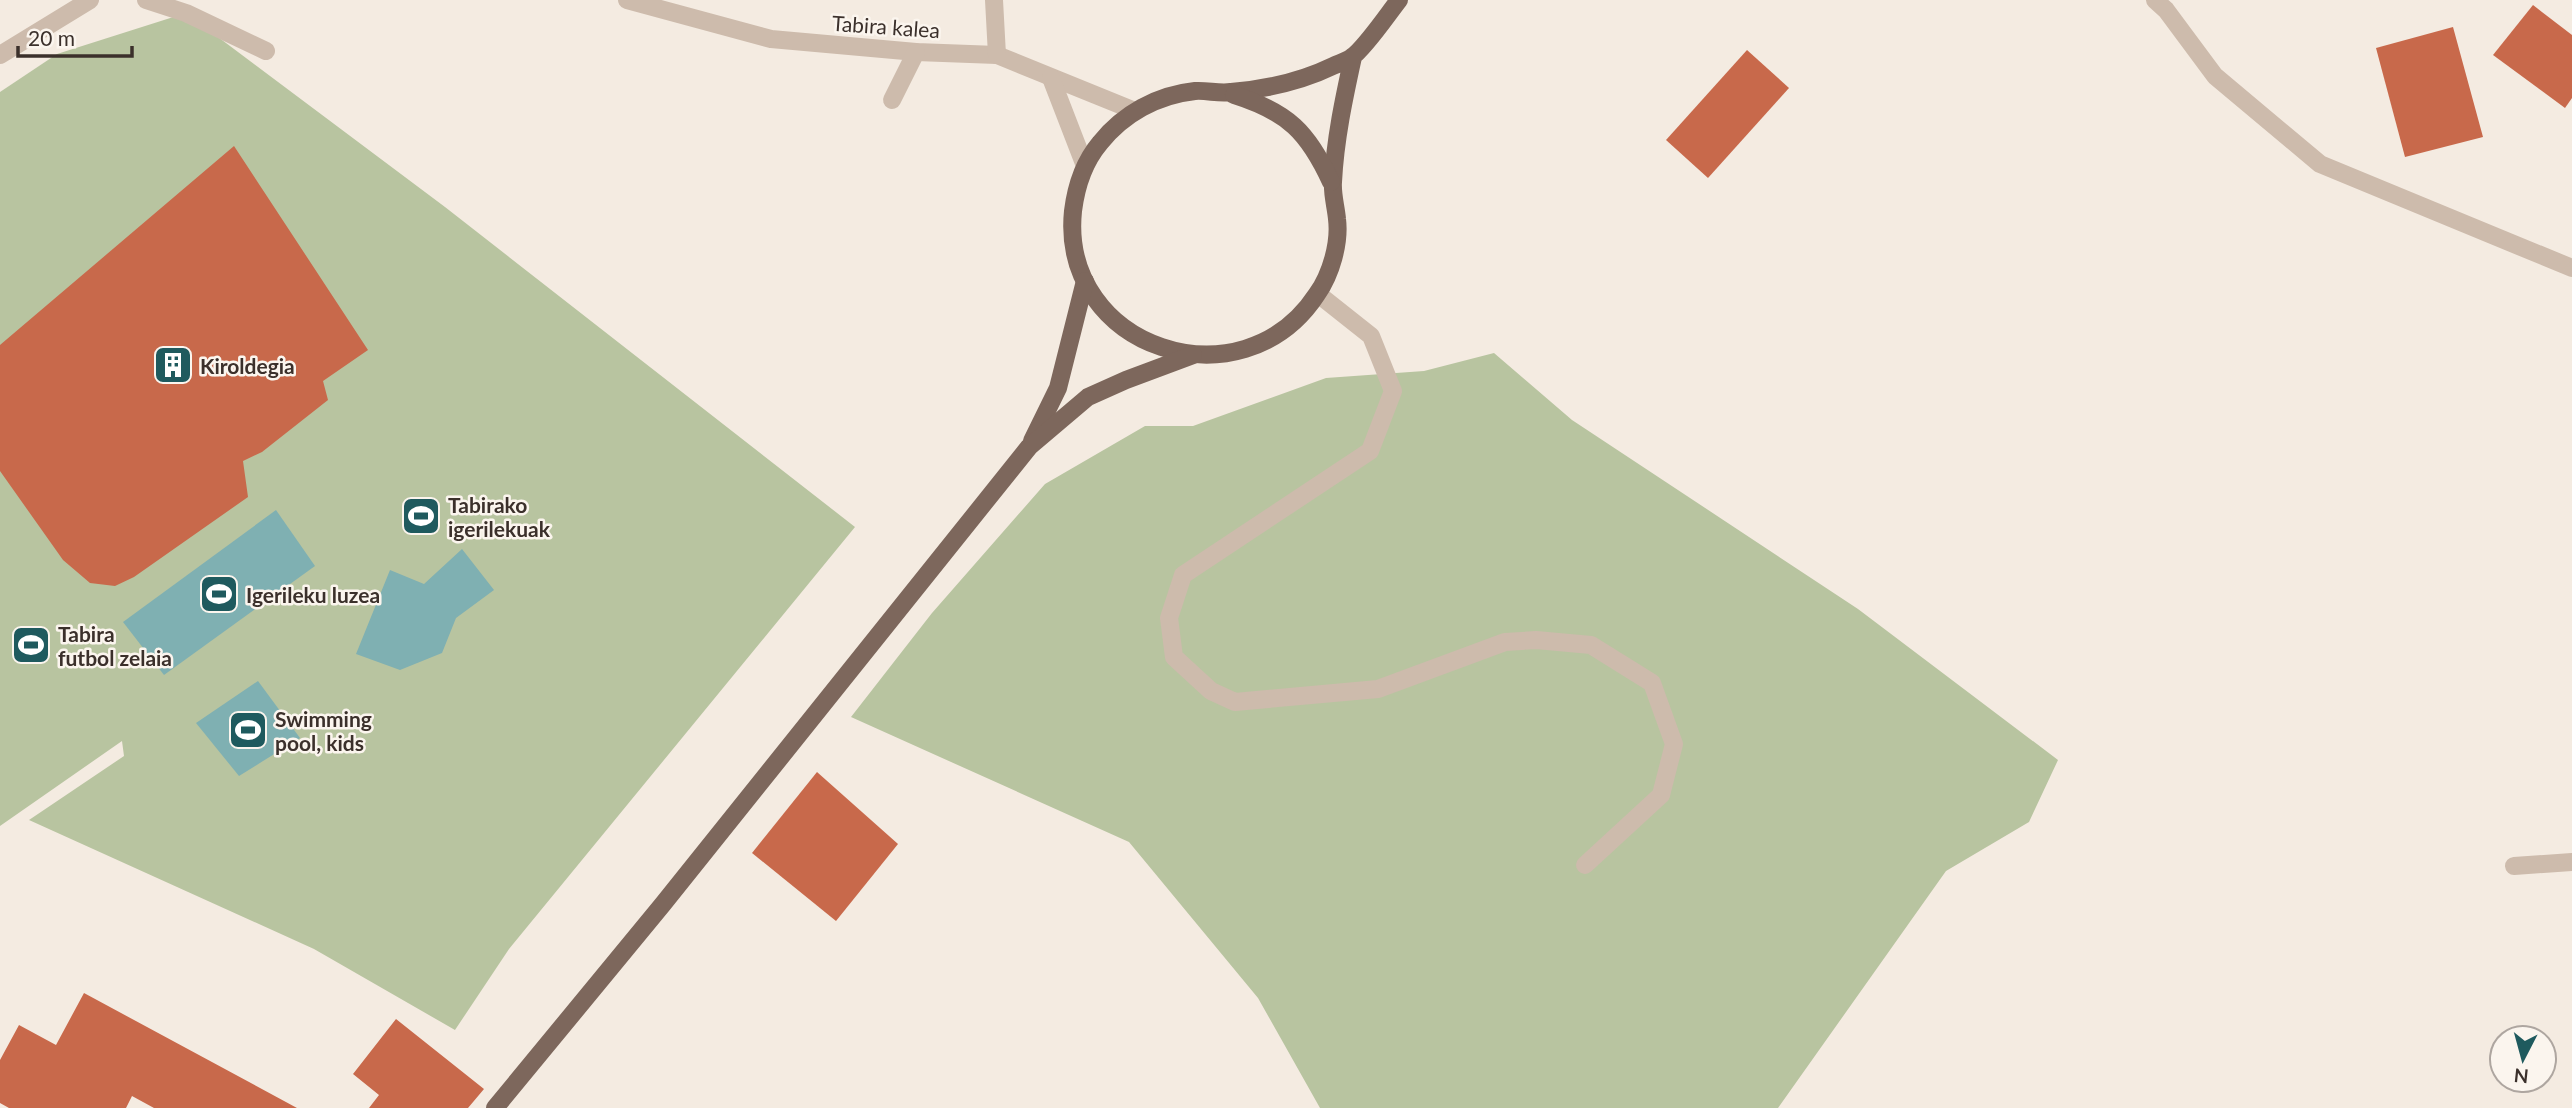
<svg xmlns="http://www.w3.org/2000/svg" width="2572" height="1108" font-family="Lato,sans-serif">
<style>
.green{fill:#b8c4a0}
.water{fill:#7fb0b2}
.building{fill:#c8694b}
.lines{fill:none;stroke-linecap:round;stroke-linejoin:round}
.minor{stroke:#cdbbac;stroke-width:18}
.major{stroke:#7d675c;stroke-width:18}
.labels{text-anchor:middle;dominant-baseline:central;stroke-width:5;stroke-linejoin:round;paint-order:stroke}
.street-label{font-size:21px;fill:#3b302b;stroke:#fbf5ee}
.poi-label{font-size:21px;font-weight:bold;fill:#3b302b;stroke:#fbf5ee;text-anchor:start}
</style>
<rect width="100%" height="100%" fill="#f4ebe1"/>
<g class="green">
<polygon points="186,13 445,207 855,527 509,949 455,1030 314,949 29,820 124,756 122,741 0,826 0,92 57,54"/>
<polygon points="1494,353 1572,420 1858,609 2058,760 2029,822 1946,871 1778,1108 1320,1108 1258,998 1129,842 851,717 932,613 1045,484 1145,426 1193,426 1326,378 1424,371"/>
</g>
<g class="water">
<polygon points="276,510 315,566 164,675 123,622"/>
<polygon points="462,549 494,590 456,618 442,653 400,670 356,654 390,570 424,584"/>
<polygon points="258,681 300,738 239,776 196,723"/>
</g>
<g class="building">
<polygon points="2533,5 2572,35 2572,98 2565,108 2493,55"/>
<polygon points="2453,27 2483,137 2405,157 2376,48"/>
<polygon points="1747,50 1789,88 1708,178 1666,140"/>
<polygon points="234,146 368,350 323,381 328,400 262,452 243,461 248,497 134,577 115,586 90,583 63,560 0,471 0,345"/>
<polygon points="817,772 898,844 836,921 752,853"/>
<polygon points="84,993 297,1108 154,1108 132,1096 126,1108 9,1108 0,1103 0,1060 19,1025 56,1045"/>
<polygon points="396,1019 484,1089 468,1108 369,1108 379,1095 353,1074"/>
</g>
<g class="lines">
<g class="minor">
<polyline points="146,0 186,13 266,51"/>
<polyline points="627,0 771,39 916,52 997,55 1135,111"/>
<polyline points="994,0 997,55"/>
<polyline points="2155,0 2166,10 2215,76 2320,164 2572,268"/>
<polyline points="0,55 90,0"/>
<polyline points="1051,78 1085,166"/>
<polyline points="892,100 916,52"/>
<polyline points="1318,294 1371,336 1393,391 1370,451 1183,575 1169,618 1174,657 1211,691 1235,702 1378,689 1505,642 1536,640 1591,645 1652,683 1674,744 1661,795 1585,865"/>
<polyline points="2514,866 2572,862"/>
</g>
<g class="major">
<path d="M1353,57C1344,98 1335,140 1333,182C1332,194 1336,207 1337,219C1340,243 1331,274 1317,294C1242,409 1059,348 1073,211C1076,187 1084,162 1100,143C1123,114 1157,95 1195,91C1207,90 1219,94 1231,92C1267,89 1300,82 1333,66C1339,63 1347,61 1352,57C1365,48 1388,14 1399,0"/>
<path d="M1234,95C1288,112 1308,132 1331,182"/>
<polyline points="1032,441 1058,388 1085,281"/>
<polyline points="495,1108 663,904 1029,447 1088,397 1126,380 1193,355"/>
</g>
</g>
<defs>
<symbol id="building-square" viewBox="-11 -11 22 22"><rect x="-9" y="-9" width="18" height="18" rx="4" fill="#1f5a5e" stroke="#fbf5ee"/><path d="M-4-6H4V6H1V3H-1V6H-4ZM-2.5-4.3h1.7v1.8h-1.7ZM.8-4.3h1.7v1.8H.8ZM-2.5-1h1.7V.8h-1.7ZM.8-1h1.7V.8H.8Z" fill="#fff"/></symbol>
<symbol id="stadium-square" viewBox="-11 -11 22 22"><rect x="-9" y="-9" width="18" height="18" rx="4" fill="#1f5a5e" stroke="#fbf5ee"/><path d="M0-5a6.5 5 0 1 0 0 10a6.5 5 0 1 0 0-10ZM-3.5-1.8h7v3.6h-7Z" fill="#fff"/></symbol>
</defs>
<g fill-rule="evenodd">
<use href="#building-square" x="151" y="343" width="44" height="44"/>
<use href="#stadium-square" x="399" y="494" width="44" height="44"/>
<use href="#stadium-square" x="197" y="572" width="44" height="44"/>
<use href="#stadium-square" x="9" y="623" width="44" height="44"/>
<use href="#stadium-square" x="226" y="708" width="44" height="44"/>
</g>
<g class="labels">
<g class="street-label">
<text transform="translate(886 26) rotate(4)">Tabira kalea</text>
</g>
<g class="poi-label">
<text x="200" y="365">Kiroldegia</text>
<text x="448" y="504">Tabirako<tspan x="448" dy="24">igerilekuak</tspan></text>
<text x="246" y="594">Igerileku luzea</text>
<text x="58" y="633">Tabira<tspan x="58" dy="24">futbol zelaia</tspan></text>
<text x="275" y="718">Swimming<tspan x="275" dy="24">pool, kids</tspan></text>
</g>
</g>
<g transform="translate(2523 1059) rotate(186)"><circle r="33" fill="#fbf5ee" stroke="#aea6a0" stroke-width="2"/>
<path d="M0-5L12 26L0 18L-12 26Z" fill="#1f5a5e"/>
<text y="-10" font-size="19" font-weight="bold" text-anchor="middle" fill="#3b302b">N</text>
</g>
<path d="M18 46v10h114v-10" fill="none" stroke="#3b302b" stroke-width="3.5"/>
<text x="28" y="46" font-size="21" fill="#3b302b" stroke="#fbf5ee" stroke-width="5" paint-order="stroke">20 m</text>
</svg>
